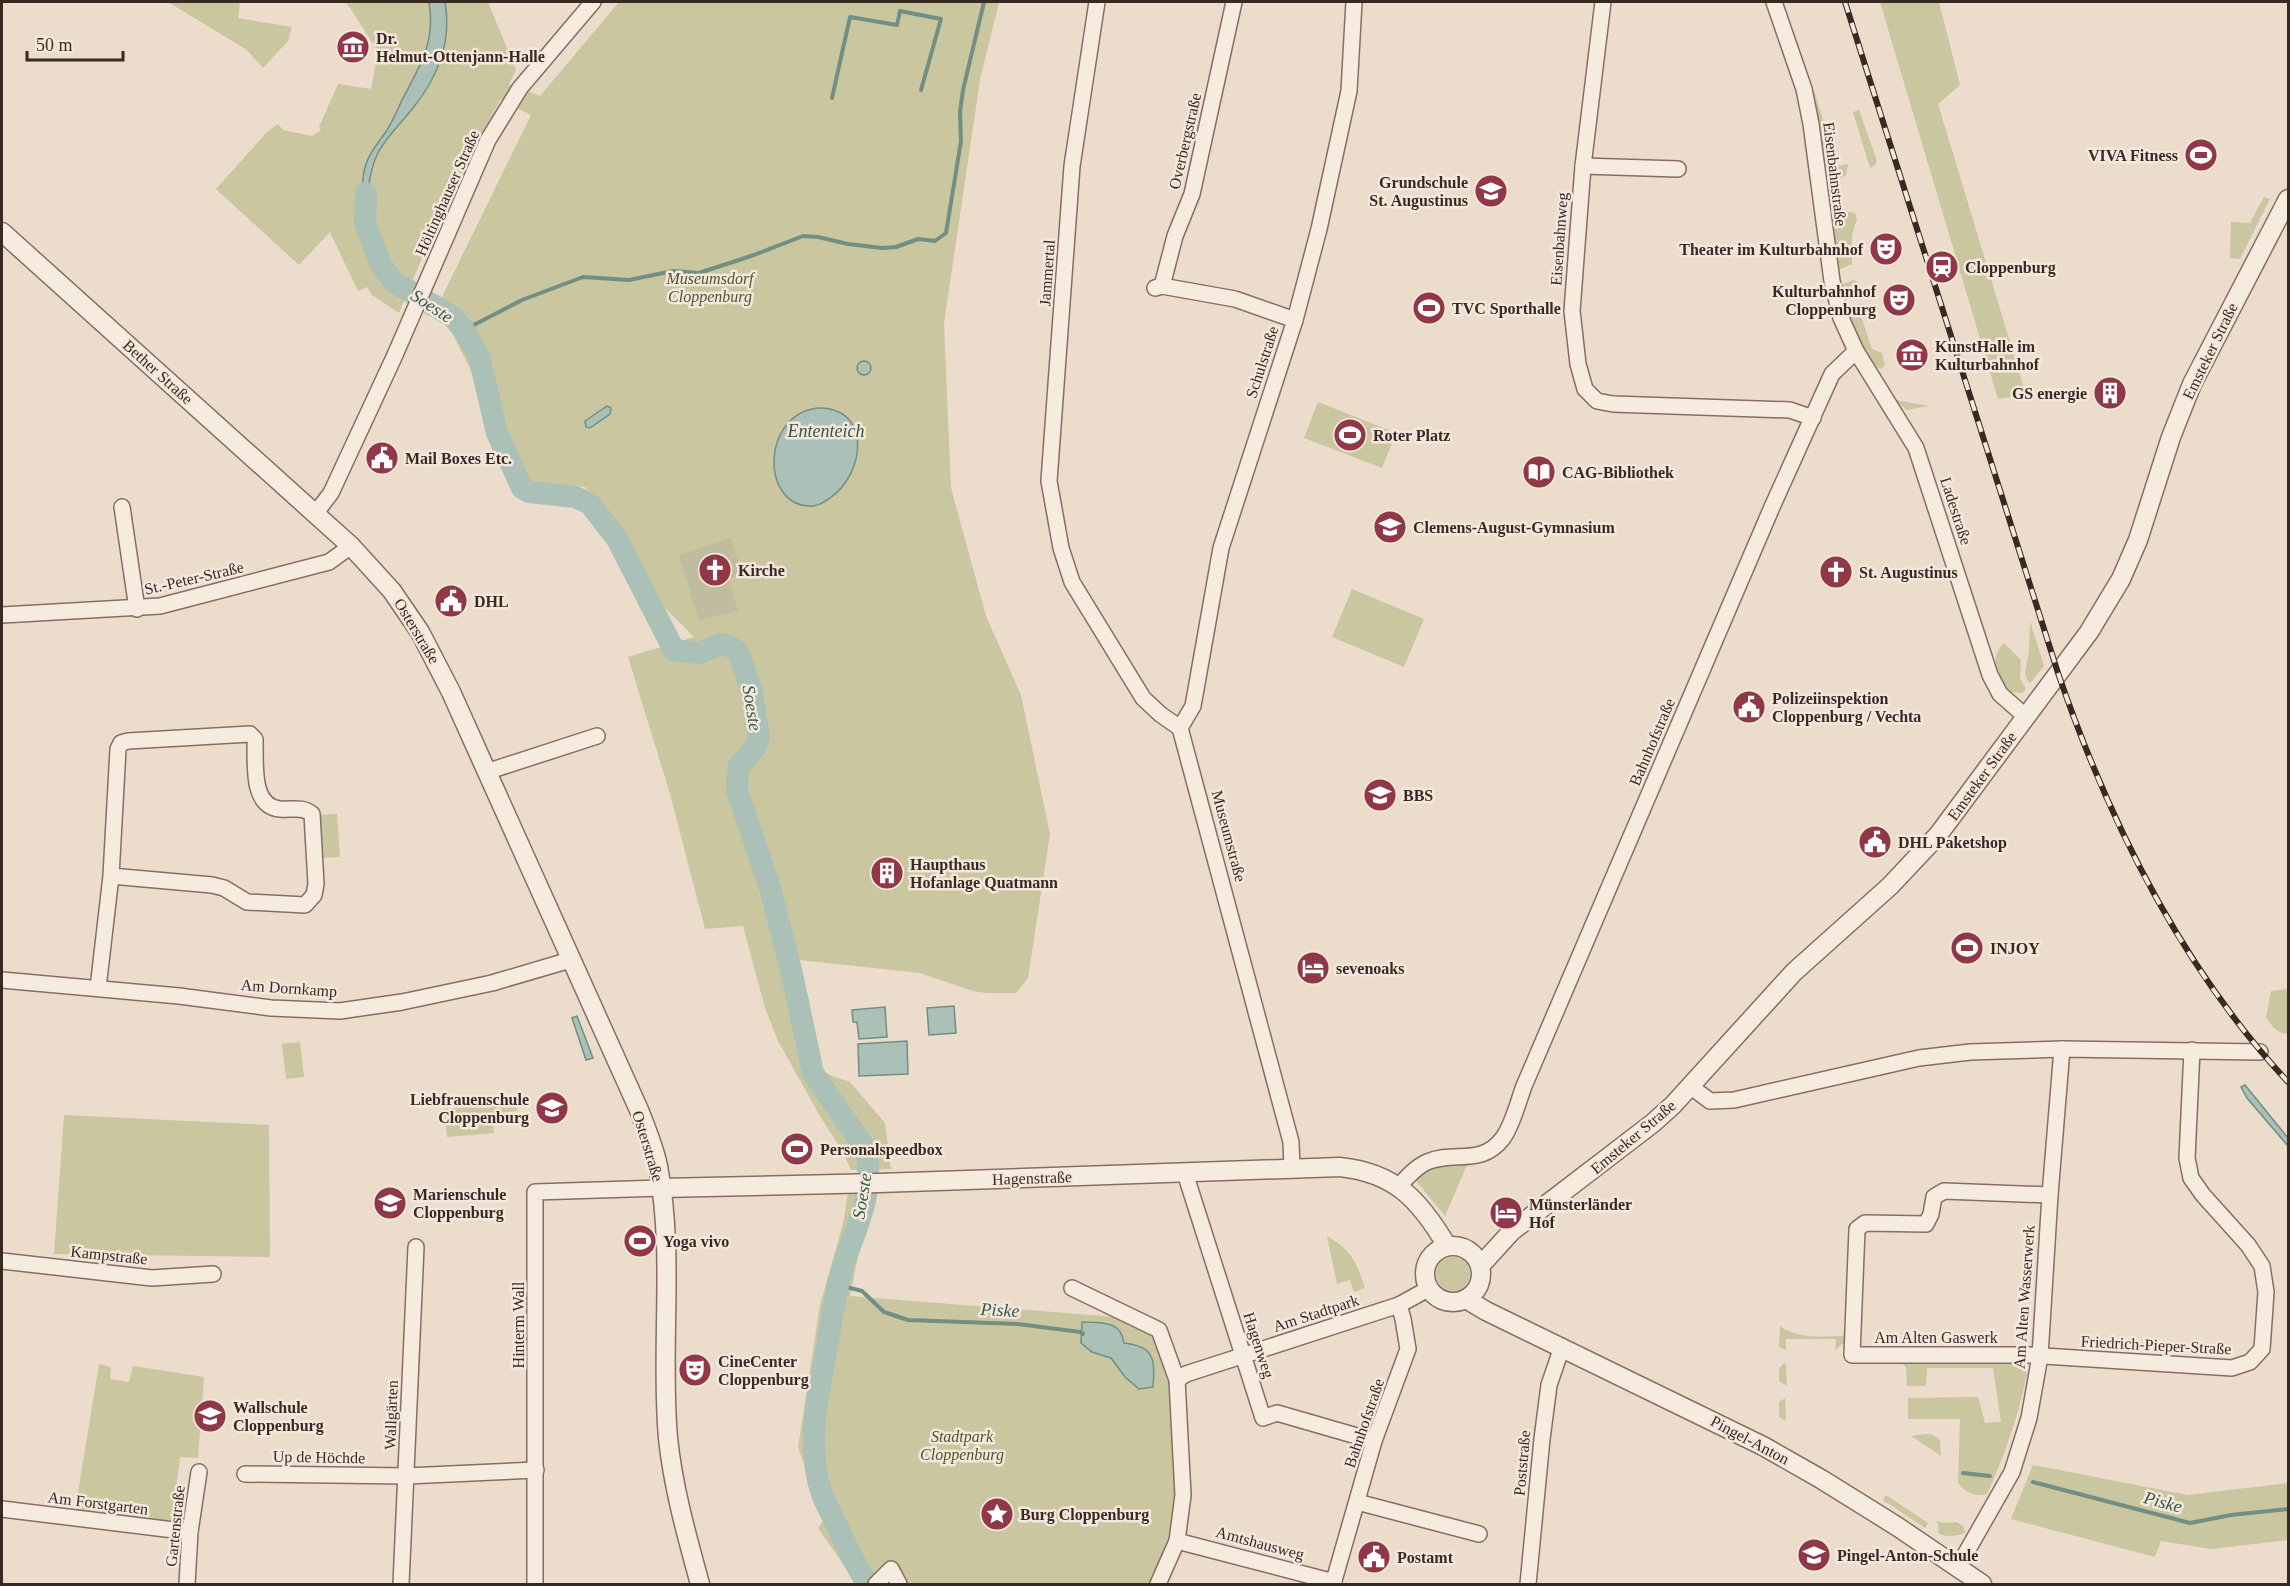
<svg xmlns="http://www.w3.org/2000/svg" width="2290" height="1586" font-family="Georgia,serif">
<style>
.green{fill:#c9c6a0}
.cemetery{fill:#bfbd9e}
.water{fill:#abc0b6;stroke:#738e82;stroke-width:1.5}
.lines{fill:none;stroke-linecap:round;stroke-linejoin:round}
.stream{stroke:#738e82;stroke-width:4}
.river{stroke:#abc0b6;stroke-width:22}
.minor-casing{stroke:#876e61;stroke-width:18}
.tertiary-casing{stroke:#876e61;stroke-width:21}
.minor{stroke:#f6ebdf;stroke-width:15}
.tertiary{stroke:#f6ebdf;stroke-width:18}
.rail-casing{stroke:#392923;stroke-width:6}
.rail{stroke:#f3e8db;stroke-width:4;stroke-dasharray:11;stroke-linecap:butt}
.labels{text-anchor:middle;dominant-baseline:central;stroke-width:5;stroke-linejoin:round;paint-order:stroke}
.poi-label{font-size:16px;font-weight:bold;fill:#392923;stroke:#f3e8db;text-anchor:start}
.street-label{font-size:16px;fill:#392923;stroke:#f3e8db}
.park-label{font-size:16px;font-style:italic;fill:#51532c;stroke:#f3e8db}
.water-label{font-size:18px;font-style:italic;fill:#34574e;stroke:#f3e8db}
</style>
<rect width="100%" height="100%" fill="#ebdccc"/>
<g class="green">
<polygon points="168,2 240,2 238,18 292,27 288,41 263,68 247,50"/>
<polygon points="346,2 488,2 516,70 509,84 540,96 619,2 999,2 980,80 944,323 951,488 986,616 1021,695 1050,834 1028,978 1016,993 986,993 973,991 920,973 799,960 822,1072 850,1082 885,1123 891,1169 851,1170 841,1149 820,1116 778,1041 765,1008 743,926 705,929 670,794 628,657 694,637 655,598 627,543 585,487 527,482 438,305 531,115 500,100 437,222 399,313 372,295 367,287 358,291 330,232 299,265 216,189 268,131 278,124 283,130 312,136 321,130 319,127 338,84 371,89 378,51"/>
<polygon points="1880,2 1939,2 1960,85 1938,104 2026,395 1998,399"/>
<path d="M1814,90L1837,166L1848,164L1846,175C1839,180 1835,181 1828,177L1824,167L1811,95Z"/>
<polygon points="1859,110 1877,161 1875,165 1870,168 1853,112"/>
<path d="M1829,194C1834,207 1842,211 1855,213L1857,219L1852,235V264L1836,271L1826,197Z"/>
<polygon points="2264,197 2270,199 2240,259 2230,258 2231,222 2250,223"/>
<polygon points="1854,280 1858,282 1862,294 1846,299 1842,298 1838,286"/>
<path d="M1859,304H1864L1869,313L1859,310L1872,349L1882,353L1885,365L1881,369C1866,365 1853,330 1846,316L1849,307Z"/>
<polygon points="1895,400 1929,406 1907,410"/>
<polygon points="1318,402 1396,433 1382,468 1304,438"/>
<polygon points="1352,589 1424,619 1404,667 1332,637"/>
<polygon points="2030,621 2044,666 2030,683 2026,678 2025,673 2029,652"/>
<path d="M2004,643L2021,660L2020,678L2026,689L2022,693L2011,692C1997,679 1988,658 2004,643Z"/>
<polygon points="337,814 340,857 321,858 318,815"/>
<path d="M2288,989V1034C2276,1033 2272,1026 2266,1017L2271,991Z"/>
<polygon points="300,1042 304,1077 286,1079 282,1044"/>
<polygon points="516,1102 517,1111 492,1114 494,1133 447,1137 444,1109"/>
<polygon points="64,1115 269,1125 270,1257 54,1254"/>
<polygon points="1466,1163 1467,1165 1445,1216 1417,1182 1417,1178 1436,1164"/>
<polygon points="871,1192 850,1296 1129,1318 1151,1326 1172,1389 1177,1500 1173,1534 1152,1584 857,1584 818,1528 823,1521 798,1447 820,1305 843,1224 848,1193"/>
<path d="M1327,1236C1352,1251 1356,1261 1365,1288L1354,1292L1350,1280L1337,1284Z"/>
<circle cx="1453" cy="1274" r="17"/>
<path d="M1780,1326C1799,1340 1823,1336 1846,1336V1341L1835,1350L1836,1339H1786V1350L1779,1347Z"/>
<path d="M1900,1362H2010L2025,1369L2027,1374C2018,1416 2005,1455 1987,1494C1975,1498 1966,1492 1958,1483L1960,1419H1908V1398L1978,1397L1985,1423L2001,1422L1993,1368H1927L1926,1386H1907L1906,1367Z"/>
<polygon points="1784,1363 1786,1364 1787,1386 1779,1381 1779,1369"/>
<polygon points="99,1364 111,1367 110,1379 129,1382 133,1366 204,1377 198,1458 180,1457 172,1521 75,1511"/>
<polygon points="1785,1398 1786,1420 1785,1420 1779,1417 1779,1402"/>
<polygon points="1926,1434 1933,1435 1940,1440 1941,1456 1911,1436"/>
<polygon points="2033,1465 2188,1495 2288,1483 2288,1540 2212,1549 2161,1541 2155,1557 2011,1519"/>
<polygon points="1886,1495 1928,1523 1925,1528 1883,1500"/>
<path d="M1937,1521L1943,1523L1957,1522L1963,1526L1965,1533C1954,1536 1948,1538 1938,1533L1939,1529Z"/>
</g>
<polygon class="cemetery" points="731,538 742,574 729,579 738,611 699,620 679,555"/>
<g class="water">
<path d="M429,2H445C452,41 438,77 413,108C402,122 388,135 379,151C367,173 368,199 365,223C363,205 360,181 366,164C370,152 378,143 385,133C392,123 397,111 402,100C420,66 436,42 429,2Z"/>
<circle cx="864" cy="368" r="7"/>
<polygon points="607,406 611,408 610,414 590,428 586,427 585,421"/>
<path d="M817,408C872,406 866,473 830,498C824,502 817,507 809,506C761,504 761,416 817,408Z"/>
<polygon points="954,1006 956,1033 929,1035 927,1008"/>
<polygon points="885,1007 887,1037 859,1039 857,1022 853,1022 852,1010"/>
<polygon points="577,1016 593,1058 586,1060 572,1018"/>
<polygon points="907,1041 908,1074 859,1076 858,1044"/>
<polygon points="2245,1085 2288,1138 2288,1146 2247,1098 2241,1087"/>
<path d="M1082,1322C1101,1323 1121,1320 1124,1343C1155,1346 1155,1360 1153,1387L1139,1389L1125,1377L1111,1358L1092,1352L1081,1343Z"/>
</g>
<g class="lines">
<g class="stream">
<polyline points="832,98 850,17 897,25 900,11 941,19 921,90"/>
<polyline points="464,330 522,300 583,277 629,280 673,271 699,273 754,255 803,236 818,237 848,244 882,248 896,247 918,239 935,241 946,233 961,141 960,112 963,90 984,2"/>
<polyline points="838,1285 862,1291 884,1312 908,1320 1018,1324 1080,1332 1083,1334"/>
<polyline points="1963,1473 1990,1476"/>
<polyline points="2033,1482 2190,1523 2231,1515 2288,1509"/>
</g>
<path class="river" d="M366,193L365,223L381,265L394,282L453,317L464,330L479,356L497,433L522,488L529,492L575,497L590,504L617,539L674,650L699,653L721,644L730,646L738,652L752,691L759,737L755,748L738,767L737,790L770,888L792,974L813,1073L864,1147C877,1183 858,1224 846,1257C836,1286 832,1317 827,1347C818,1394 806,1443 821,1491C825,1504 833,1516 838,1528C847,1548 856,1567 868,1584"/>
<defs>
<g id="minor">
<polyline points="1097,2 1072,166 1049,481 1061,548 1072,582 1143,698 1160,714 1180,728 1291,1142 1292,1168"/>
<polyline points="1603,2 1583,166 1572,311 1578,364 1585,389 1597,401 1613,404 1790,410 1813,418"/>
<polyline points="1774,2 1804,89 1811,124 1832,281 1841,318 1856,351 1916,448 1990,675 2000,694 2025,716"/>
<polyline points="1583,166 1678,169"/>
<polyline points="1162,286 1175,236 1192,194 1234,2"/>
<polyline points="1155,288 1162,286 1235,299 1295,320"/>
<polyline points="122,507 137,609"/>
<polyline points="315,514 331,493 395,355 488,140 520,88 593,2"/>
<polyline points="2,615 160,606 329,562 351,546"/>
<polyline points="1180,728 1193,706 1221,548 1295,320 1319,229 1349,91 1354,2"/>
<polyline points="486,772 597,736"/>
<polyline points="2,980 179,996 271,1008 340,1011 402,1002 492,983 570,960"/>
<path d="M98,988L111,876L212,885L224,888L247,902L305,905L314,895L316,884L312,814C302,806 292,810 280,809C250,806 256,762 255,739L250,734L128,741L121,743L118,749L111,876"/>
<polyline points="1690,1086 1710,1101 1734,1100 1919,1058 1970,1052 2062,1049 2260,1052"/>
<polyline points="1185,1173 1263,1418 1277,1413 1374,1441"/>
<path d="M1399,1186C1407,1177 1416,1167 1427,1162C1455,1150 1481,1167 1503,1138C1513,1124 1518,1102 1524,1086L1772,507L1832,374L1856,351"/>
<polyline points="2050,1195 1944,1191 1934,1197 1931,1214 1926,1224 1865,1223 1857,1229 1852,1355 2029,1355 2232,1368 2250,1362 2262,1349 2266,1292 2262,1266 2248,1245 2203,1195 2191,1178 2187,1158 2192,1050"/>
<polyline points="2,1261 152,1278 213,1274"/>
<polyline points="1072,1288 1159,1330 1177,1380 1183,1495 1177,1541 1158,1584"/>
<polyline points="1177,1380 1186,1374 1399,1305 1428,1289"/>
<polyline points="245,1474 407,1476 536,1470"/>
<polyline points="1357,1502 1479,1534"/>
<polyline points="2,1509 190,1532"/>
<polyline points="1177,1541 1334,1582"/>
<polyline points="1958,1567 2012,1472 2029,1418 2040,1356 2050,1195 2062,1049"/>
<polyline points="187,1584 190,1532 199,1472"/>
<polyline points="401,1584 416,1247"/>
<polyline points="535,1584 535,1192 661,1188"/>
<polyline points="876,1584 891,1569 899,1584"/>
<polyline points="1333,1584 1374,1441 1408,1349 1403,1319 1399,1305"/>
<polyline points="1528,1584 1542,1439 1549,1385 1562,1347"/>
</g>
<g id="tertiary">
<path d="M2,232L351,546L392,591L420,632L451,692L639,1110C646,1128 654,1147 658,1166C675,1256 660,1348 668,1438C673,1487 687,1537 700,1584"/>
<path d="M661,1188L879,1183L1340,1167C1395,1173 1419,1199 1447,1246"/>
<circle cx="1453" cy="1274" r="28"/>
<polyline points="1480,1266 1512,1231 1653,1123 1673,1105 1794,972 1890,886 1938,835 2089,632 2121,579 2138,540 2171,437 2192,384 2288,199"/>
<polyline points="1466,1299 1486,1311 1763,1446 1821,1479 1898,1527 1982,1584"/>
</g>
</defs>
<use href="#minor" class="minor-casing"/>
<use href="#tertiary" class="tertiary-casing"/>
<use href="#minor" class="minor"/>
<use href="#tertiary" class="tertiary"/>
<defs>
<path id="rail" d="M1845,2L2058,673C2109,822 2181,967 2288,1082"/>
</defs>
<use href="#rail" class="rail-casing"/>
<use href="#rail" class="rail"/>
</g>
<defs>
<symbol id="museum-disc" viewBox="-11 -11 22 22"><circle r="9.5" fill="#903748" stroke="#f3e8db"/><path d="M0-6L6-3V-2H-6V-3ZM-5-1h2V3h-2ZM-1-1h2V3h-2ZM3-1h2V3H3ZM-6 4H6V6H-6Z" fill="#fff"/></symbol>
<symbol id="stadium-disc" viewBox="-11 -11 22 22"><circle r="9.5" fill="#903748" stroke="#f3e8db"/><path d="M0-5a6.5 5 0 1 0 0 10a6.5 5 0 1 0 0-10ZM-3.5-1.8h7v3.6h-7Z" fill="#fff"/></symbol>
<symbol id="school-disc" viewBox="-11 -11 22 22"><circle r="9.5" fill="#903748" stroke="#f3e8db"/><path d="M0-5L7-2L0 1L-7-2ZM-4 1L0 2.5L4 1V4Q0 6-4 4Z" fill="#fff"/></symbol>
<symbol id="theatre-disc" viewBox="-11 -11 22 22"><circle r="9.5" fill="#903748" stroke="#f3e8db"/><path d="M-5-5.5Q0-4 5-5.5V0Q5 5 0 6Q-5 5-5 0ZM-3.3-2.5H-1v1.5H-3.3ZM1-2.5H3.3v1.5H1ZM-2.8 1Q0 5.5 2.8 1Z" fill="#fff"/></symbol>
<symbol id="station-disc" viewBox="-11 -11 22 22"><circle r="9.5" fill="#903748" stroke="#f3e8db"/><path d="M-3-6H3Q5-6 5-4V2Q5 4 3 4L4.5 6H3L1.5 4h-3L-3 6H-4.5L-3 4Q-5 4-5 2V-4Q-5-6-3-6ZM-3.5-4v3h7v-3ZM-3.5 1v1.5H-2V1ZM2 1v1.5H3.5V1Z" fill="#fff"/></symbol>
<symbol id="building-disc" viewBox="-11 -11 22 22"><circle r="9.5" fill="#903748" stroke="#f3e8db"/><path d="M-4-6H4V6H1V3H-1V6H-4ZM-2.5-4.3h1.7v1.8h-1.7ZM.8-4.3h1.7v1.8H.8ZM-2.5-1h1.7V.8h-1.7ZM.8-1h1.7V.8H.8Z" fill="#fff"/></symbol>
<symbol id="civic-disc" viewBox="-11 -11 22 22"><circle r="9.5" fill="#903748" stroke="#f3e8db"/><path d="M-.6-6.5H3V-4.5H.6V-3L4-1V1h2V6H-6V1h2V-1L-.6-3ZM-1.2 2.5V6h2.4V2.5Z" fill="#fff"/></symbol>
<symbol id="library-disc" viewBox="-11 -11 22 22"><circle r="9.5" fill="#903748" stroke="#f3e8db"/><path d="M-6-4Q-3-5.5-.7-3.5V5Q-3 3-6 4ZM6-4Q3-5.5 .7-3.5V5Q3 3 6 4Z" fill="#fff"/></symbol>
<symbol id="church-disc" viewBox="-11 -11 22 22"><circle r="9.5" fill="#903748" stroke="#f3e8db"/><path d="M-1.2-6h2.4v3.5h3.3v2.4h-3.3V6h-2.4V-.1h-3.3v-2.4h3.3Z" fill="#fff"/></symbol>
<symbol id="hotel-disc" viewBox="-11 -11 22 22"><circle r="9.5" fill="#903748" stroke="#f3e8db"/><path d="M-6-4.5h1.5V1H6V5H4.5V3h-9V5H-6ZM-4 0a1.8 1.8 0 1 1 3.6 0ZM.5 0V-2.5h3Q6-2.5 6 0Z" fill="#fff"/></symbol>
<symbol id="sight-disc" viewBox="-11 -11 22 22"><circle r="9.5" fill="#903748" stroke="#f3e8db"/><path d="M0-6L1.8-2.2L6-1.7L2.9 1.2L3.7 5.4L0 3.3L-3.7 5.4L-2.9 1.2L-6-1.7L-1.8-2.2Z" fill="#fff"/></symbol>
</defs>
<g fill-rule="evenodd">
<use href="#museum-disc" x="334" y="28" width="38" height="38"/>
<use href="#stadium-disc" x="2182" y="136" width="38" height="38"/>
<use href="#school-disc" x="1472" y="172" width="38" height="38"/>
<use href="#theatre-disc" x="1867" y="230" width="38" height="38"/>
<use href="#station-disc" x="1923" y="248" width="38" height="38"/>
<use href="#theatre-disc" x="1880" y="281" width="38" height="38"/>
<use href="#stadium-disc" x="1410" y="289" width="38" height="38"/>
<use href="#museum-disc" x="1893" y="336" width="38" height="38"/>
<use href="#building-disc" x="2091" y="374" width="38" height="38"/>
<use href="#stadium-disc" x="1331" y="416" width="38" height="38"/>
<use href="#civic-disc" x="363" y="439" width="38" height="38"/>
<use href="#library-disc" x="1520" y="453" width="38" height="38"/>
<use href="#school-disc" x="1371" y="508" width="38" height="38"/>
<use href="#church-disc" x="696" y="551" width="38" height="38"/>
<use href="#church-disc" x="1817" y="553" width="38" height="38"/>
<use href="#civic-disc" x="432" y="582" width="38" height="38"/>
<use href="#civic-disc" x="1730" y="688" width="38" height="38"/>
<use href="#school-disc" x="1361" y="776" width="38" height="38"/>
<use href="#civic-disc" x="1856" y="823" width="38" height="38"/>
<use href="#building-disc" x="868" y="854" width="38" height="38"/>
<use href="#stadium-disc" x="1948" y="929" width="38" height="38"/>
<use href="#hotel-disc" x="1294" y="949" width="38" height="38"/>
<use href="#school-disc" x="533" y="1089" width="38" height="38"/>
<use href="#stadium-disc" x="778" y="1130" width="38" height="38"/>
<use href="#school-disc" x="371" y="1184" width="38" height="38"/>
<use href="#hotel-disc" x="1487" y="1194" width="38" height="38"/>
<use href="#stadium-disc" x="621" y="1222" width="38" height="38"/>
<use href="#theatre-disc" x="676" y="1351" width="38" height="38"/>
<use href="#school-disc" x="191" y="1397" width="38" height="38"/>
<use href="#sight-disc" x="978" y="1495" width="38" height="38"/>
<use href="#school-disc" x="1795" y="1536" width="38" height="38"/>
<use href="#civic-disc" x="1355" y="1538" width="38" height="38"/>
</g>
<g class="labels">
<g class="poi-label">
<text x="376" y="38">Dr.<tspan x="376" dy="18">Helmut-Ottenjann-Halle</tspan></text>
<text x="2178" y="155" text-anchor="end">VIVA Fitness</text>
<text x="1468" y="182" text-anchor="end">Grundschule<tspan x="1468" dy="18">St. Augustinus</tspan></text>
<text x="1863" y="249" text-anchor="end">Theater im Kulturbahnhof</text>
<text x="1965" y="267">Cloppenburg</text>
<text x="1876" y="291" text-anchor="end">Kulturbahnhof<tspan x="1876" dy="18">Cloppenburg</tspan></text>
<text x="1452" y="308">TVC Sporthalle</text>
<text x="1935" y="346">KunstHalle im<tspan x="1935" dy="18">Kulturbahnhof</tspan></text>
<text x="2087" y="393" text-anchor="end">GS energie</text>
<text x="1373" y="435">Roter Platz</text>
<text x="405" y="458">Mail Boxes Etc.</text>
<text x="1562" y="472">CAG-Bibliothek</text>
<text x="1413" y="527">Clemens-August-Gymnasium</text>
<text x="738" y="570">Kirche</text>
<text x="1859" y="572">St. Augustinus</text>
<text x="474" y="601">DHL</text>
<text x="1772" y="698">Polizeiinspektion<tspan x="1772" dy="18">Cloppenburg / Vechta</tspan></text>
<text x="1403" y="795">BBS</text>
<text x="1898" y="842">DHL Paketshop</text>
<text x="910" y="864">Haupthaus<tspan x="910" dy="18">Hofanlage Quatmann</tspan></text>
<text x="1990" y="948">INJOY</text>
<text x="1336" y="968">sevenoaks</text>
<text x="529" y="1099" text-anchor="end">Liebfrauenschule<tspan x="529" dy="18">Cloppenburg</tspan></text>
<text x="820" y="1149">Personalspeedbox</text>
<text x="413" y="1194">Marienschule<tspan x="413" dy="18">Cloppenburg</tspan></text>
<text x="1529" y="1204">Münsterländer<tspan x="1529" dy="18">Hof</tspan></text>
<text x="663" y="1241">Yoga vivo</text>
<text x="718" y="1361">CineCenter<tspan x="718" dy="18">Cloppenburg</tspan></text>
<text x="233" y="1407">Wallschule<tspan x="233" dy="18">Cloppenburg</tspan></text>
<text x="1020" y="1514">Burg Cloppenburg</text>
<text x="1837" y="1555">Pingel-Anton-Schule</text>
<text x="1397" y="1557">Postamt</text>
</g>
<g class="street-label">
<text transform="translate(1185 141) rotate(-77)">Overbergstraße</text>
<text transform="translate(1835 174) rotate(83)">Eisenbahnstraße</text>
<text transform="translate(447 193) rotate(-66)">Höltinghauser Straße</text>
<text transform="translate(1559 239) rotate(-86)">Eisenbahnweg</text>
<text transform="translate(1047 273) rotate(-86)">Jammertal</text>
<text transform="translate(2210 351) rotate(-64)">Emsteker Straße</text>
<text transform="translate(1262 362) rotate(-72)">Schulstraße</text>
<text transform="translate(158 372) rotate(42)">Bether Straße</text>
<text transform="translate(1956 511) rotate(72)">Ladestraße</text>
<text transform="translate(194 578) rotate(-13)">St.-Peter-Straße</text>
<text transform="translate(417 631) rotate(59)">Osterstraße</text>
<text transform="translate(1652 742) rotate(-67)">Bahnhofstraße</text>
<text transform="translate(1982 776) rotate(-54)">Emsteker Straße</text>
<text transform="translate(1229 836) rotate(75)">Museumstraße</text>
<text transform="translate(289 988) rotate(4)">Am Dornkamp</text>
<text transform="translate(1633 1137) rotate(-40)">Emsteker Straße</text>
<text transform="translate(648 1146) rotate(73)">Osterstraße</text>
<text transform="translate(1032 1178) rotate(-2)">Hagenstraße</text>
<text transform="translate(109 1255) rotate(6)">Kampstraße</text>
<text transform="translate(2024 1297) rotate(-86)">Am Alten Wasserwerk</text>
<text transform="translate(1316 1313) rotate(-18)">Am Stadtpark</text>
<text transform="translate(518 1325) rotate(-90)">Hinterm Wall</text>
<text x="1936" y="1337">Am Alten Gaswerk</text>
<text transform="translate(1259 1345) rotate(72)">Hagenweg</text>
<text transform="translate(2156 1345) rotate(3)">Friedrich-Pieper-Straße</text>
<text transform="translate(391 1415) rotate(-88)">Wallgärten</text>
<text transform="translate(1364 1423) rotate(-71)">Bahnhofstraße</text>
<text transform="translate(1750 1440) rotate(28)">Pingel-Anton</text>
<text transform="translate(319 1457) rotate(1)">Up de Höchde</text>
<text transform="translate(1522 1463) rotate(-85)">Poststraße</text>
<text transform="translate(98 1503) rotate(7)">Am Forstgarten</text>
<text transform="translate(175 1526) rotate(-84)">Gartenstraße</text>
<text transform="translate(1260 1543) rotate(15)">Amtshausweg</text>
</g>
<g class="park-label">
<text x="710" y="278">Museumsdorf<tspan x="710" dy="18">Cloppenburg</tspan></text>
<text x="962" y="1436">Stadtpark<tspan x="962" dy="18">Cloppenburg</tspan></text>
</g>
<g class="water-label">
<text transform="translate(432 306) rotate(33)">Soeste</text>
<text x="826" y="431">Ententeich</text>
<text transform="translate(752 708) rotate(81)">Soeste</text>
<text transform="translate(862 1196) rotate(-81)">Soeste</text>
<text transform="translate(1000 1310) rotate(3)">Piske</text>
<text transform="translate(2163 1502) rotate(15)">Piske</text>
</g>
</g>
<rect width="2290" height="1586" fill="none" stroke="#392923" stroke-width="6"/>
<path d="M27 51v9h96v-9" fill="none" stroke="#392923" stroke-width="3"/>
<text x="36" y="51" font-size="18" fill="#392923" stroke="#f3e8db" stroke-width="4.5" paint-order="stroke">50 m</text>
</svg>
